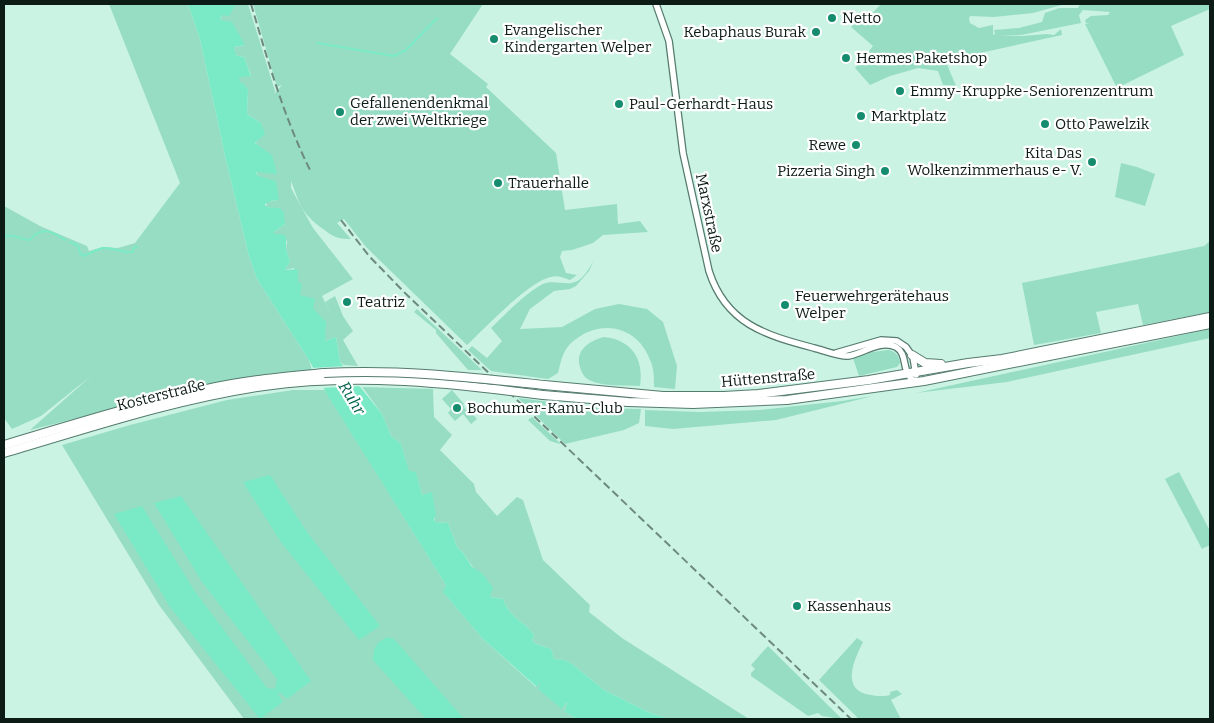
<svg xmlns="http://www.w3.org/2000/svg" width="1214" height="723" font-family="Bitter,serif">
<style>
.green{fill:#97ddc4}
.water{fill:#7aeac6}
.pier{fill:#caf3e3}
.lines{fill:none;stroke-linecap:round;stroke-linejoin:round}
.stream{stroke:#7aeac6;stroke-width:2}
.river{stroke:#7aeac6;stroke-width:10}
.tertiary-casing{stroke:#557b6e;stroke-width:8}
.primary-casing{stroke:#557b6e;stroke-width:10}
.tertiary{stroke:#fff;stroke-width:5.5}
.primary{stroke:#fff;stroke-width:8}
.rail{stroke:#6d8a7f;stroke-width:2;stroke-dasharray:8 4;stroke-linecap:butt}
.primary-bridge-casing{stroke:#557b6e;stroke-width:10;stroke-linecap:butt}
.primary-bridge{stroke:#fff;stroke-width:8}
.poi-dot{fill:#168c6e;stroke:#fff;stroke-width:2}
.labels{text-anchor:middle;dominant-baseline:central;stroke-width:4.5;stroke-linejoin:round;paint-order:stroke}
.poi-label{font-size:15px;fill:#0c1b16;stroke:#fff;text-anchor:start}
.street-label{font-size:15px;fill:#0c1b16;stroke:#fff}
.water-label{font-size:16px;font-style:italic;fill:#00624c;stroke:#fff}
</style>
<rect width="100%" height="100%" fill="#caf3e3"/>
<g class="green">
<path d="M109,4H188L200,39L226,160L249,256L257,279L309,360L312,370C215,375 124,408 30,430L91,376L41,416L12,429L4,418V206L40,226L87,246L89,251L103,247L118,248L135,243L180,183Z"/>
<path d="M235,4H248L275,91L274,94L282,85L277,87L253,4H483L450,54L488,84L486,87L556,153L565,210L617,204L618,224L640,221L648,232L603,235L593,243L572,250L562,251L560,257L566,273L577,275L570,280C564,278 557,275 551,277C529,281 485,328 467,345L366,247L344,219L337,223L351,239C337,239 334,237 323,229C302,214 300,205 291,181V188L313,228L353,279L322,296L337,328L325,302L335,296L343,316L353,331L343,340L358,366L344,365L340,362L336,337L325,341L300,295L298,282L294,268L285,270L290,262L286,249L287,241L274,234V232L285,224L280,209L266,207L267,202L278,200L258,176C252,159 256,140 261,123L247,114L248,90L233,83V78L251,75L244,57L230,54L229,48L245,45L220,21L222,15L235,6Z"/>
<polygon points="881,4 1065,4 1033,13 994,17 970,16 969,19 970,23 979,28 993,25 993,34 995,35 994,30 1019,28 1042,22 1045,13 1059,8 1078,8 1080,4 1210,4 1210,9 1171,26 1184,55 1117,88 1085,24 1090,23 1086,23 1085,20 1091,16 1108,15 1110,12 1083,10 1079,15 1081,23 1021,35 996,35 1022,36 1047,34 1054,35 1061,29 1062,35 980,53 946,62 956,86 943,85 938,71 918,68 890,76 870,85 855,68 873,46 851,27 863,14 868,18"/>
<polygon points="1121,163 1137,167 1155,174 1145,206 1115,197"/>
<polygon points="1210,241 1210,312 1143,325 1138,304 1096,312 1101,333 1034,345 1022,283 1204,246"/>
<path d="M593,262L589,271L576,286L570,289L554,291L530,309L520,329L562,327L595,309L619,304L647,309L663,322L677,366L675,389L654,387C654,378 654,368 650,360C641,334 614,321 588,332C579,336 570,342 565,351C561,358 560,366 558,373L548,379L491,371L468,350L472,346L487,358L502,341L491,328C507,313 522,296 541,285C554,278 567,288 579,280C585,276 589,268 593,262Z"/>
<polygon points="417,309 482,370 468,370 436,333 436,330 414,312"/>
<polygon points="1210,329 1210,338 1007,382 916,393"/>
<path d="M604,337C632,340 644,359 640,386C624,385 603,387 589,380C584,377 581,372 580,367C575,350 589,341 604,337Z"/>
<path d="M888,350C896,351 899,356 900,363L897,367L859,376L853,358L873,352Z"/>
<path d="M363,387L433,389L434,417L452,435L440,450L474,484L476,492L497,516L517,497L523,500L543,560L590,605L589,612L622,638L749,719H668L648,712L604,690L571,663L564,660L554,659L551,649C545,646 537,646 532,641L534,635C522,619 512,621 503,599L490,597V593L464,554L457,547L448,523L435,522L432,493L422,495L416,473L409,472L401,444L391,436L382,414L363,388Z"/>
<polygon points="293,390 325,390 446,585 444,593 483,639 536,687 541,680 563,708 567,699 565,712 577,719 244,719 159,605 62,445 130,425 227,400"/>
<polygon points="452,390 464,404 463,405 466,410 468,409 477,419 471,424 463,414 455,421 448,413 451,409 442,399"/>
<polygon points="873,396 776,420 673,429 645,426 645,410 700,412 760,410 842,401"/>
<polygon points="518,398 600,408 641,409 639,423 624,430 565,444"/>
<polygon points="532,417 560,443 560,444 550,441 528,420"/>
<polygon points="1179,472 1210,531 1210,545 1202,549 1165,479"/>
<path d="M857,638L863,642C855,658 841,687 866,694C874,696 883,697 890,695V692L897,690L902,694L891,700L901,719H859L819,680Z"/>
<polygon points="768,646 842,719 822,716 818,713 808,716 751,676 751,673 755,669 751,665"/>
</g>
<g class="water">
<path d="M188,4H235V6L229,16L222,15L220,20L232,22L245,45L229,48L230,54L244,57L251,76L233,78V83H243L248,90L247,114L261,123L265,134L255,143L272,155L277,174L256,172L258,176L276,181L279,199L278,200L271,201L265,204L266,207L280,208L284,213L285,224L274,232V234H282L286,237V249L290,262L285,270L297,269L298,272V282L302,284L300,295L315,299L313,308L326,322L325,341L336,337L340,362L382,414L391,436L401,444L409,471L416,472L422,495L432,492L436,515L434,519L435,522L448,523L457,547L464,554L472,567L482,573L493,588L490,597L503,599C512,621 522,619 534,635L532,641C537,646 545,646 551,649L554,659L564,660L571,663L604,690L648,712L668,719H577L565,712L567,701L562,709L539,690L540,682L537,687L483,639L443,592L446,585L328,396L309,360L257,279L249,256L226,160L200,39Z"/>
<polygon points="270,475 307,532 380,626 359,640 281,542 243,482"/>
<polygon points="181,496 311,681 287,699 281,693 278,694 283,702 260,719 170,607 114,514 142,506 194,590 267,688 275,689 277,679 202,582 154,503"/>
<path d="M388,637L394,639L464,719H426L373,660C373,648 376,642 388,637Z"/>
</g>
<polygon class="pier" points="346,366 364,386 321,388 311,368"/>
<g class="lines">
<g class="stream">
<polyline points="317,43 394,56 406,50 437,18"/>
<path d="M4,236C16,233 20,240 30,240C41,226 52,231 65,240"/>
<path d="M70,242L78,246L80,253L83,256C90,254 97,249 103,248C113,247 122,253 132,252L134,248L137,247"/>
</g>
<polyline class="river" points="225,38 231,55 237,97"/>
<defs>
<g id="tertiary">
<path d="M656,4L669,41L683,153L709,271C726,324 765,335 814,348C823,350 840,357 848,356C863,354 880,339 896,347C906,353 903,365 908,374C909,377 913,380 916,382"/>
<polyline points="836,353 881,340 897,341 906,347 913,357 916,375"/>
</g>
<g id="primary">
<polyline points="912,355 925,363 941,364"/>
<polyline points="544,385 663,396 724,396 758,394 869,380 968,363 1002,359 1210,317"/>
<polyline points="543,395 628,402 693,404 787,400 924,381 1210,324"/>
<path d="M4,445C71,425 138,404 207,389C245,380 285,377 324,373"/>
<path d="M4,453C89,428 175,399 264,386C341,375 417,380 494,389"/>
</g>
</defs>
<use href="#tertiary" class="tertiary-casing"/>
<use href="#primary" class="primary-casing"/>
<use href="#tertiary" class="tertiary"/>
<use href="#primary" class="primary"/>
<g class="rail">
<path d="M251,4C268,61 284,118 311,172"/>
<polyline points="341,220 369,256 404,292 851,719"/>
</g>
<defs>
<g id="primary-bridge">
<path d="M324,373C400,369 469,377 544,385"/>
<polyline points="494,389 543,395"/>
</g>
</defs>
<use href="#primary-bridge" class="primary-bridge-casing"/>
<use href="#primary-bridge" class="primary-bridge"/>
</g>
<g class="poi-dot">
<circle cx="832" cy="18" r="5"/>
<circle cx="816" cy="32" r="5"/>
<circle cx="494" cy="39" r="5"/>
<circle cx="846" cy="58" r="5"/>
<circle cx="900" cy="91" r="5"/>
<circle cx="619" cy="104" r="5"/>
<circle cx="340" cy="112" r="5"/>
<circle cx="861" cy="116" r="5"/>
<circle cx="1045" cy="124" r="5"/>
<circle cx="856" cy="145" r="5"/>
<circle cx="1092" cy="162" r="5"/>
<circle cx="885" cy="171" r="5"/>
<circle cx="498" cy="183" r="5"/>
<circle cx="347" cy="302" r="5"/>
<circle cx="785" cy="305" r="5"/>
<circle cx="457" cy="408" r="5"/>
<circle cx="797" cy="606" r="5"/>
</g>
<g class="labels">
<g class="poi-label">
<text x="842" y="18">Netto</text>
<text x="504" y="30">Evangelischer<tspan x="504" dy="17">Kindergarten Welper</tspan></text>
<text x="806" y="32" text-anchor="end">Kebaphaus Burak</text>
<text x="856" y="58">Hermes Paketshop</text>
<text x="910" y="91">Emmy-Kruppke-Seniorenzentrum</text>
<text x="350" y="103">Gefallenendenkmal<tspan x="350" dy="17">der zwei Weltkriege</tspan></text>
<text x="629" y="104">Paul-Gerhardt-Haus</text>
<text x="871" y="116">Marktplatz</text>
<text x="1055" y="124">Otto Pawelzik</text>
<text x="846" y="145" text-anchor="end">Rewe</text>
<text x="1082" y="153" text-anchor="end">Kita Das<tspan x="1082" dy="17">Wolkenzimmerhaus e- V.</tspan></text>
<text x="875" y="171" text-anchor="end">Pizzeria Singh</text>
<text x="508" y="183">Trauerhalle</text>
<text x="795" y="296">Feuerwehrgerätehaus<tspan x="795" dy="17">Welper</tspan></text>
<text x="357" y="302">Teatriz</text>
<text x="467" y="408">Bochumer-Kanu-Club</text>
<text x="807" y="606">Kassenhaus</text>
</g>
<g class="street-label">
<text transform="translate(709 213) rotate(78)">Marxstraße</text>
<text transform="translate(768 378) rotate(-5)">Hüttenstraße</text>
<text transform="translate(161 395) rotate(-14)">Kosterstraße</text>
</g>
<g class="water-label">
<text transform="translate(352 398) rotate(58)">Ruhr</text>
</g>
</g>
<rect width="1214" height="723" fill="none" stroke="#0c1b16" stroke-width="10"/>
</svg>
